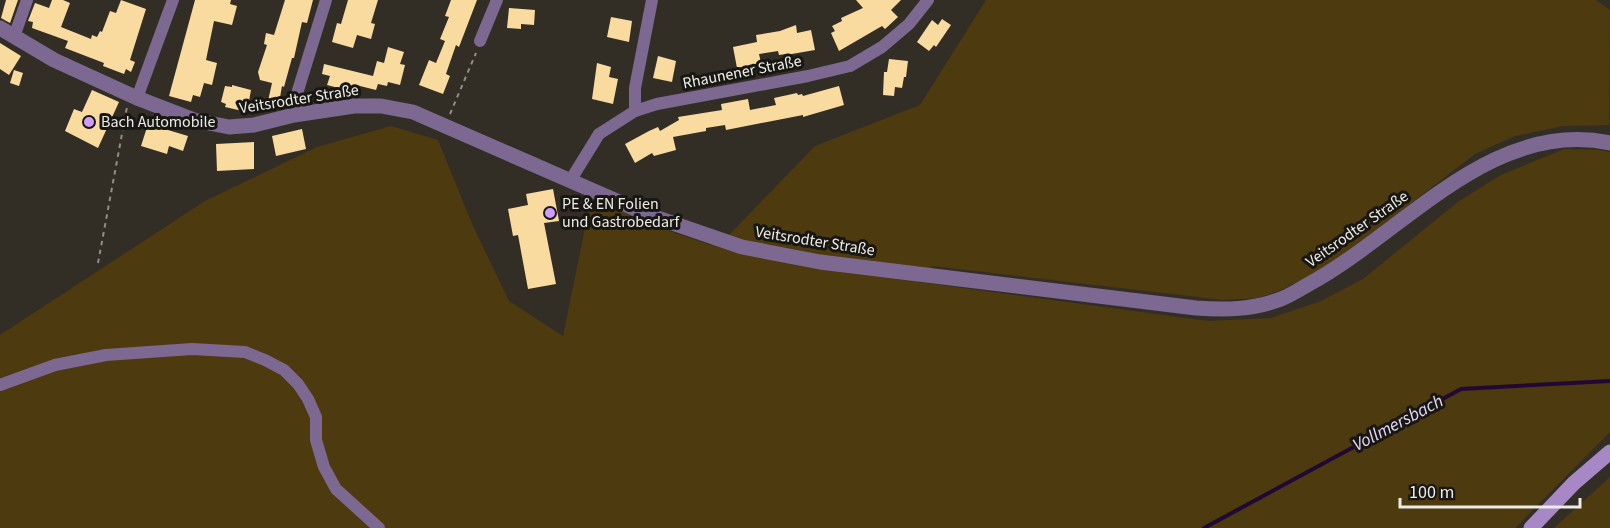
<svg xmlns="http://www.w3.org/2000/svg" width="1610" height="528" font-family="'Source Sans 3',sans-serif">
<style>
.green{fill:#4d3a0f}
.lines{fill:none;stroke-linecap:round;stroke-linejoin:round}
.stream{stroke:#220935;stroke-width:4}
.building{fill:#f9db9f}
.path{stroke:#918e86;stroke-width:2;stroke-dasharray:4.5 4.5;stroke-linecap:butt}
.minor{stroke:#7c6890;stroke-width:12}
.tertiary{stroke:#7c6890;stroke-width:15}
.secondary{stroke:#a787c6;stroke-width:15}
.poi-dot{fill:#cf9dff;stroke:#191713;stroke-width:2}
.labels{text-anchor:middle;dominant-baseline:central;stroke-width:6;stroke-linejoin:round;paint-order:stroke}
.street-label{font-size:16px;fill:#edebe5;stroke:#191713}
.poi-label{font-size:16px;fill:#edebe5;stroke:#191713;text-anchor:start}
.water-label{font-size:18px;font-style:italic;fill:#e6d7f6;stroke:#191713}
</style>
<rect width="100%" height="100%" fill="#332e25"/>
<g class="green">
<polygon points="986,0 1596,0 1610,10 1609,125 1563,126 1515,136 1475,154 1331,265 1279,291 1257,298 1223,300 933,266 918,282 1208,321 1271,318 1321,301 1363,279 1459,201 1501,175 1564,149 1600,150 1610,152 1610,432 1515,528 0,528 0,335 205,201 317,147 391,126 438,140 473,226 509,301 563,336 591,199 672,232 711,245 728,236 815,146 920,105"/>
<polygon points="1610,477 1610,528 1554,528"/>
</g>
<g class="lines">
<polyline class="stream" points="1204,528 1461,389 1610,381"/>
</g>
<g class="building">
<polygon points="6,0 18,0 10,23 1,18"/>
<polygon points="52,0 63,0 70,3 61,27 91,39 92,35 97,37 100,31 102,32 110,11 116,13 121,0 146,9 130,60 135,62 131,72 126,69 124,74 103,66 104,63 65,48 68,41 32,28 33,22 28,21 35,3 49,8"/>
<polygon points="195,0 231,0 230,4 237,6 232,25 214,21 206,60 217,63 212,85 204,83 200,97 193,95 191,102 169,96"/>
<polygon points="285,0 313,0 307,23 302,22 294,58 292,58 284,87 282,86 279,103 268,101 272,83 260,80 258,72 267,45 264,44 266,33 274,35"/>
<polygon points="348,0 378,0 371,23 375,24 371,39 357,35 353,48 332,42 337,23 341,24"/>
<polygon points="451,0 477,0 459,47 456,45 448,68 446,74 450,76 443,94 419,85 429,60 436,63 445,41 440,39 449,17 445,16"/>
<polygon points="856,0 901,0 891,10 898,17 885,29 882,26 839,51 831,33 835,31 832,26 842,21 841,18 863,8"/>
<polygon points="509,8 535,10 534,25 521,24 521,29 507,28"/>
<polygon points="611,17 632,21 629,42 607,37"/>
<polygon points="942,19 951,25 936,47 934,45 929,51 917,42 932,20 938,25"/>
<polygon points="796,25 797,33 811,30 815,50 786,55 786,54 779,55 778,51 759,54 761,63 737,68 733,47 757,42 756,35 780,31"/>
<polygon points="0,43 21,56 9,75 0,69"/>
<polygon points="388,47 404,52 400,64 405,65 400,85 388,82 387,86 378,84 376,90 356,85 354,92 327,85 330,76 322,74 324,64 373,76 377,61 384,63"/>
<polygon points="658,56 676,61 672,82 653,78"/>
<polygon points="889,59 908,61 906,77 904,77 902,88 895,87 894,96 883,95 884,72 887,72"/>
<polygon points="597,63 611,67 609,77 618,79 613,104 592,99"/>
<polygon points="14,70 23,73 19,86 10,83"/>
<polygon points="232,85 251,90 247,112 225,107 226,104 221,102 225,86 232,87"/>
<polygon points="839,86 844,105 803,117 803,115 726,130 725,125 706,128 706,131 673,137 676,150 654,156 652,153 635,163 625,144 649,131 658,127 660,131 679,120 678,117 722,110 721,104 748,99 750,110 776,105 774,98 797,93 798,95 802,94 803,96"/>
<polygon points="92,90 119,102 98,148 65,131 74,109 82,112"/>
<polygon points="148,124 188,136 183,151 169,146 167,154 141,146"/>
<polygon points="302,129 306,149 276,156 272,136"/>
<polygon points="254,142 254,169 217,171 216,144"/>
<polygon points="553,189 559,221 544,223 556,284 528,289 518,235 513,236 508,209 528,205 526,194"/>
</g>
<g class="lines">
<g class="path">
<polyline points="450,114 476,53"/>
<polyline points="98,263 127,107"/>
</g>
<g class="minor">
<polyline points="14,37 27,0"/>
<polyline points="480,41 497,0"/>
<polyline points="137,98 173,0"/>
<polyline points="635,111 635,88 652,0"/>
<polyline points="294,115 295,100 326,0"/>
<polyline points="570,181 599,134 635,111 657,104 808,76 850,66 882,47 909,24 928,0"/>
<polyline points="0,385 55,365 106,355 192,349 245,352 265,360 284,370 298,384 308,399 316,417 316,440 324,467 336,489 379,528"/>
</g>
<path class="tertiary" d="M0,28L54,60L137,98L194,120L229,127L254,125L294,115L354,106H381L413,112L649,215L742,247L820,262L1196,308C1226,310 1252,310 1281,299C1291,295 1300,289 1309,284C1403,233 1492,118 1610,143"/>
<polyline class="secondary" points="1531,528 1574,483 1610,452"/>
</g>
<g class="poi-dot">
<circle cx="89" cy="122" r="6"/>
<circle cx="550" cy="213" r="6"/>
</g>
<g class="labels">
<g class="street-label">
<text transform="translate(742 72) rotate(-11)">Rhaunener Straße</text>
<text transform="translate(299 99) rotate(-9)">Veitsrodter Straße</text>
<text transform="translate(1357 229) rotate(-35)">Veitsrodter Straße</text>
<text transform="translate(815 241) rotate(9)">Veitsrodter Straße</text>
</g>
<g class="poi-label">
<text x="101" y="122">Bach Automobile</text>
<text x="562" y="204">PE &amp; EN Folien<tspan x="562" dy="18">und Gastrobedarf</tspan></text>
</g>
<g class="water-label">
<text transform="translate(1398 423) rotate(-28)">Vollmersbach</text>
</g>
</g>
<path d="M1400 498v9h180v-9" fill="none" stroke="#edebe5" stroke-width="3"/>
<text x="1409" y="498" font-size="18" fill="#edebe5" stroke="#191713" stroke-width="4.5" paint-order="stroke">100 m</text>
</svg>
